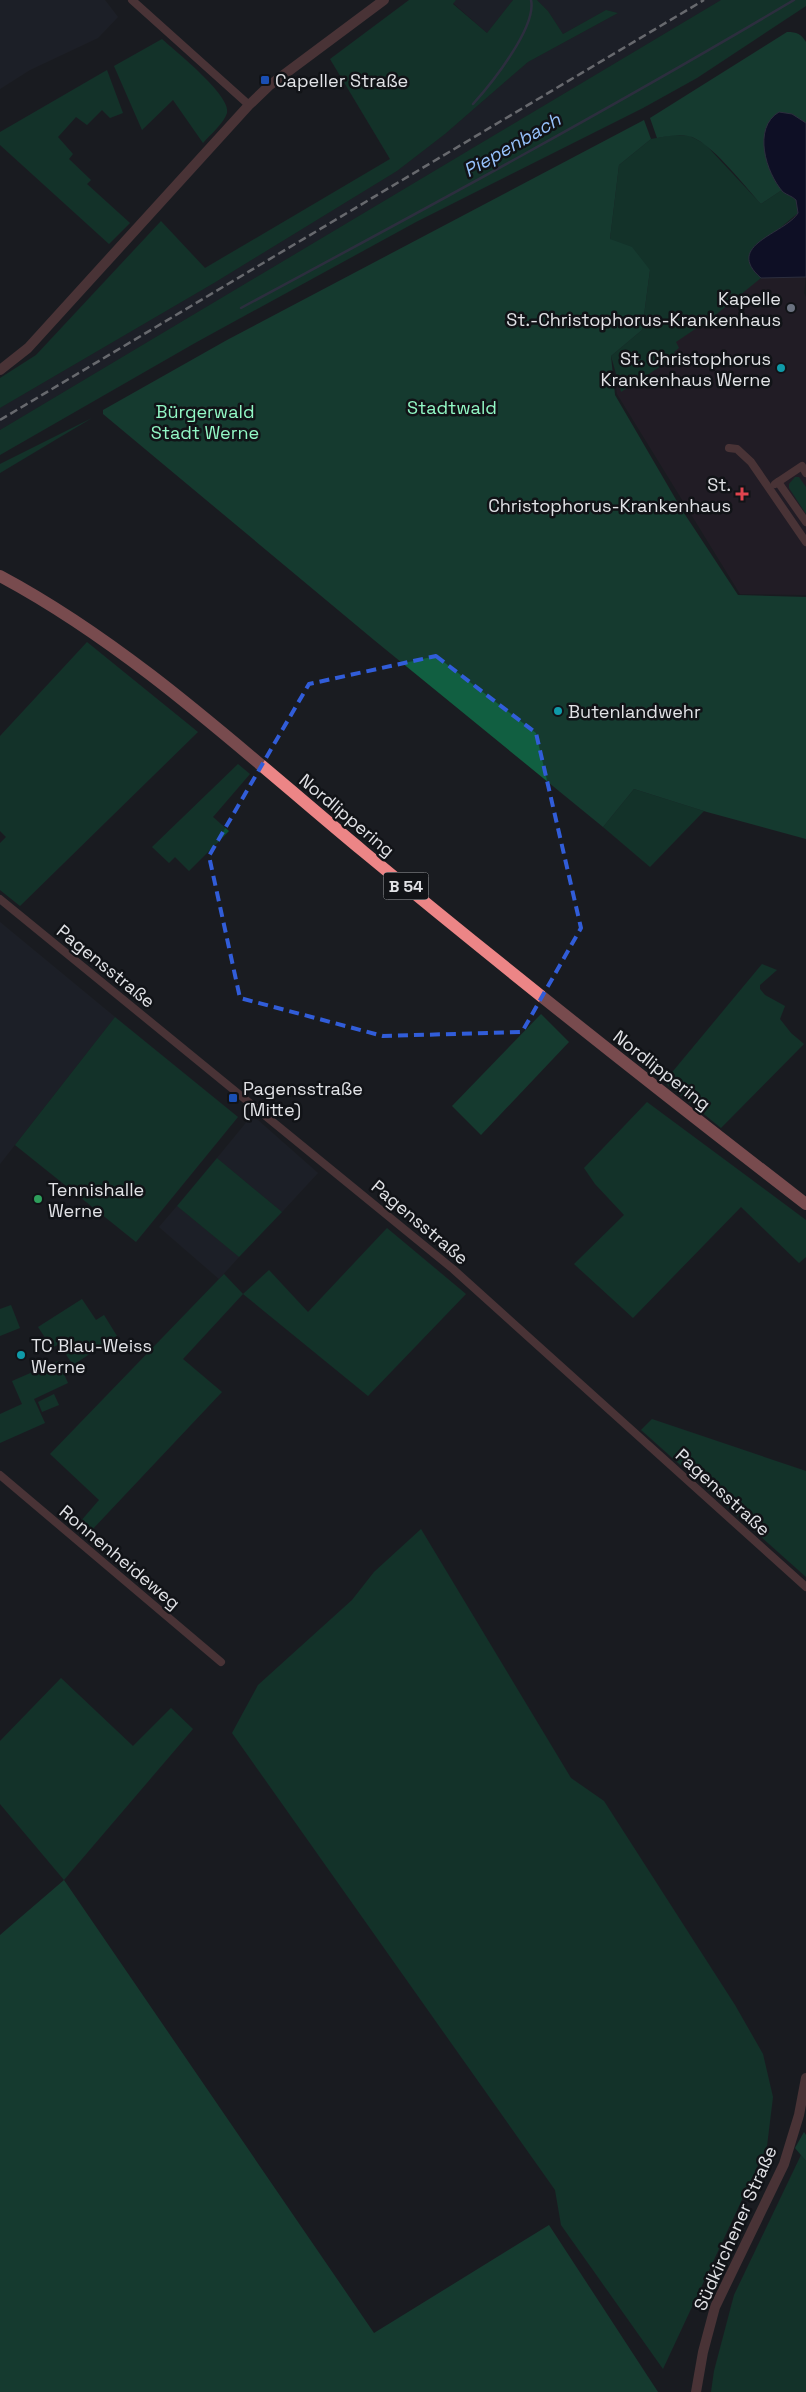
<svg xmlns="http://www.w3.org/2000/svg" width="806" height="2392" font-family="'Space Grotesk',sans-serif">
<style>
.built{fill:#21252f}
.medical{fill:#2c1e2a}
.green{fill:#0c4e34}
.forest{fill:#115f41}
.water{fill:#00022a;stroke:#444562}
.lines{fill:none;stroke-linecap:round;stroke-linejoin:round}
.stream{stroke:#444562;stroke-width:2.5}
.minor{stroke:#835151;stroke-width:8}
.tertiary{stroke:#835151;stroke-width:10}
.primary{stroke:#ec8586;stroke-width:12}
.rail{stroke:#c6c7cc;stroke-width:2.5;stroke-dasharray:8 4;stroke-linecap:butt}
.marked{fill:none;stroke:#315dd9;stroke-width:4;stroke-dasharray:10 6;stroke-linejoin:round}
.transit-dot{fill:#1a4fb4;stroke:#111317;stroke-width:2}
.worship-dot{fill:#6b7280;stroke:#111317;stroke-width:2}
.culture-dot{fill:#0f9aa8;stroke:#111317;stroke-width:2}
.health-dot{fill:#e0444e;stroke:#111317;stroke-width:2}
.leisure-dot{fill:#2e9e5b;stroke:#111317;stroke-width:2}
.labels{text-anchor:middle;dominant-baseline:central;stroke-width:5;stroke-linejoin:round;paint-order:stroke}
.shield{fill:#111317;stroke:#a3a4a8;stroke-width:1}
.shield-label{font-size:16px;font-weight:bold;fill:#e1e2e6}
.poi-label{font-size:18px;fill:#e1e2e6;stroke:#111317;text-anchor:start}
.park-label{font-size:18px;fill:#92f7c5;stroke:#111317}
.street-label{font-size:18px;fill:#e1e2e6;stroke:#111317}
.water-label{font-size:19px;font-style:italic;fill:#96c1fb;stroke:#111317}
</style>
<rect width="100%" height="100%" fill="#1a1c21"/>
<g class="built">
<polygon points="0,0 105,0 118,17 98,38 30,70 0,89"/>
<polygon points="456,0 513,0 487,33 453,3"/>
<polygon points="537,0 721,0 0,430 0,408 214,283 397,171 445,134 528,62 618,13 606,10 563,34 548,11"/>
<polygon points="0,922 115,1017 0,1164"/>
<polygon points="249,1119 258,1120 318,1173 282,1212 217,1158"/>
<polygon points="177,1206 239,1257 219,1279 159,1227"/>
</g>
<polygon class="medical" points="806,277 804,293 806,297 806,595 740,594 617,394 615,379 761,278"/>
<g class="green">
<polygon points="409,0 456,0 453,4 487,33 513,0 537,0 548,11 563,34 606,10 618,13 528,62 445,134 397,171 214,283 0,408 0,378 36,355 161,221 205,268 390,159 330,59"/>
<polygon points="721,0 806,0 806,6 697,78 643,108 416,222 195,343 0,455 0,430"/>
<path d="M162,39C175,51 232,96 227,113C224,123 210,135 203,143L173,100L142,130L114,66Z"/>
<polygon points="107,70 123,113 110,118 102,110 87,125 76,117 58,137 73,154 69,159 91,180 87,184 130,223 109,244 0,145 0,132"/>
<polygon points="673,135 690,136 705,144 761,204 782,190 796,200 798,213 774,233 751,266 761,278 713,317 676,342 679,348 674,352 679,360 676,362 672,359 621,392 611,356 642,330 650,270 610,239 619,165 651,139"/>
<polygon points="92,418 0,473 0,464"/>
<polygon points="795,477 799,477 806,487 806,514 789,488 789,484"/>
<polygon points="87,642 198,732 20,906 0,890 0,843 6,837 0,831 0,736"/>
<polygon points="238,764 250,774 213,817 229,831 189,871 175,857 169,863 152,847"/>
<polygon points="634,789 704,811 650,867 603,827"/>
<polygon points="762,964 777,970 760,985 760,989 765,995 785,1006 780,1019 791,1033 804,1044 721,1128 664,1082"/>
<polygon points="115,1017 238,1117 136,1242 15,1145"/>
<polygon points="647,1102 806,1220 806,1257 799,1263 741,1207 633,1318 574,1264 624,1215 595,1184 584,1168"/>
<polygon points="217,1158 282,1212 239,1257 177,1206"/>
<polygon points="387,1228 466,1294 368,1396 243,1294 183,1359 222,1392 90,1532 80,1522 99,1500 50,1454 219,1279 224,1274 243,1294 269,1270 308,1312"/>
<polygon points="82,1299 96,1320 104,1315 117,1336 73,1365 59,1344 52,1348 38,1327"/>
<polygon points="11,1305 20,1328 0,1336 0,1309"/>
<polygon points="58,1361 68,1383 34,1399 45,1423 0,1443 0,1414 22,1404 12,1381"/>
<polygon points="54,1394 59,1405 42,1412 38,1402"/>
<polygon points="652,1419 806,1471 806,1577 641,1430"/>
<polygon points="421,1529 571,1778 604,1801 735,2005 763,2054 773,2097 767,2146 663,2369 561,2225 555,2190 232,1733 258,1685 352,1600 374,1572"/>
<polygon points="61,1678 133,1746 171,1708 193,1729 64,1880 0,1804 0,1741"/>
<polygon points="801,2155 806,2161 806,2392 711,2392 714,2371 734,2295"/>
</g>
<g class="forest">
<path d="M787,32C797,32 801,34 806,42V123L792,114L775,177L782,190L761,204C746,188 709,139 688,136C678,134 667,136 657,138L650,118Z"/>
<polygon points="644,120 651,139 619,165 610,239 632,247 650,270 642,330 611,356 615,395 682,510 738,595 806,597 806,839 707,812 634,789 603,827 374,640 103,414 103,410 227,340"/>
<polygon points="541,1014 569,1042 481,1135 452,1106"/>
<polygon points="64,1880 374,2333 549,2225 658,2392 0,2392 0,1935"/>
<polygon points="804,2132 806,2135 806,2161 795,2148"/>
</g>
<path class="water" d="M779,112L792,114L806,123V277L761,278C723,245 785,234 798,213L796,200C792,196 787,195 783,192C766,173 752,128 779,112Z"/>
<g class="lines">
<g class="stream">
<path d="M473,104C491,84 537,27 531,0"/>
<path d="M241,308C427,208 612,108 794,0"/>
</g>
<g class="minor">
<polyline points="132,0 249,105"/>
<polyline points="729,448 737,449 751,462 806,542"/>
<polyline points="778,482 806,522"/>
<polyline points="775,484 802,466 806,473"/>
<polyline points="0,899 453,1269 806,1587"/>
<polyline points="0,1475 221,1662"/>
</g>
<g class="tertiary">
<polyline points="0,370 28,348 249,105 270,85 384,0"/>
<polyline points="696,2392 703,2352 715,2307 784,2164 799,2115 806,2078"/>
</g>
<path class="primary" d="M0,576C133,647 248,756 364,852C509,972 657,1089 806,1204"/>
<polyline class="rail" points="0,420 704,0"/>
</g>
<path d="M0 0H806V2392H0ZM436,656L536,733L581,928L522,1032L383,1036L240,998L209,856L309,684Z" fill="#1a1c21" fill-opacity=".55" fill-rule="evenodd"/>
<path class="marked" d="M436,656L536,733L581,928L522,1032L383,1036L240,998L209,856L309,684Z"/>
<g class="transit-dot">
<rect x="260" y="75" width="10" height="10" rx="2.5"/>
<rect x="228" y="1093" width="10" height="10" rx="2.5"/>
</g>
<circle class="worship-dot" cx="791" cy="308" r="5"/>
<g class="culture-dot">
<circle cx="781" cy="368" r="5"/>
<circle cx="558" cy="711" r="5"/>
<circle cx="21" cy="1355" r="5"/>
</g>
<path class="health-dot" d="M739.5 486.5h5v5h5v5h-5v5h-5v-5h-5v-5h5z"/>
<circle class="leisure-dot" cx="38" cy="1199" r="5"/>
<g class="labels">
<rect class="shield" x="383.5" y="872.5" width="45" height="27" rx="4"/>
<g class="shield-label">
<text x="406" y="886">B 54</text>
</g>
<g class="poi-label">
<text x="275" y="80">Capeller Straße</text>
<text x="781" y="298" text-anchor="end">Kapelle<tspan x="781" dy="21">St.-Christophorus-Krankenhaus</tspan></text>
<text x="771" y="358" text-anchor="end">St. Christophorus<tspan x="771" dy="21">Krankenhaus Werne</tspan></text>
<text x="731" y="484" text-anchor="end">St.<tspan x="731" dy="21">Christophorus-Krankenhaus</tspan></text>
<text x="568" y="711">Butenlandwehr</text>
<text x="243" y="1088">Pagensstraße<tspan x="243" dy="21">(Mitte)</tspan></text>
<text x="48" y="1189">Tennishalle<tspan x="48" dy="21">Werne</tspan></text>
<text x="31" y="1345">TC Blau-Weiss<tspan x="31" dy="21">Werne</tspan></text>
</g>
<g class="park-label">
<text x="452" y="407">Stadtwald</text>
<text x="205" y="411">Bürgerwald<tspan x="205" dy="21">Stadt Werne</tspan></text>
</g>
<g class="street-label">
<text transform="translate(347 815) rotate(40)">Nordlippering</text>
<text transform="translate(106 966) rotate(39)">Pagensstraße</text>
<text transform="translate(662 1070) rotate(38)">Nordlippering</text>
<text transform="translate(420 1222) rotate(40)">Pagensstraße</text>
<text transform="translate(723 1492) rotate(42)">Pagensstraße</text>
<text transform="translate(120 1557) rotate(40)">Ronnenheideweg</text>
<text transform="translate(735 2228) rotate(-66)">Südkirchener Straße</text>
</g>
<g class="water-label">
<text transform="translate(512 145) rotate(-30)">Piepenbach</text>
</g>
</g>
</svg>
